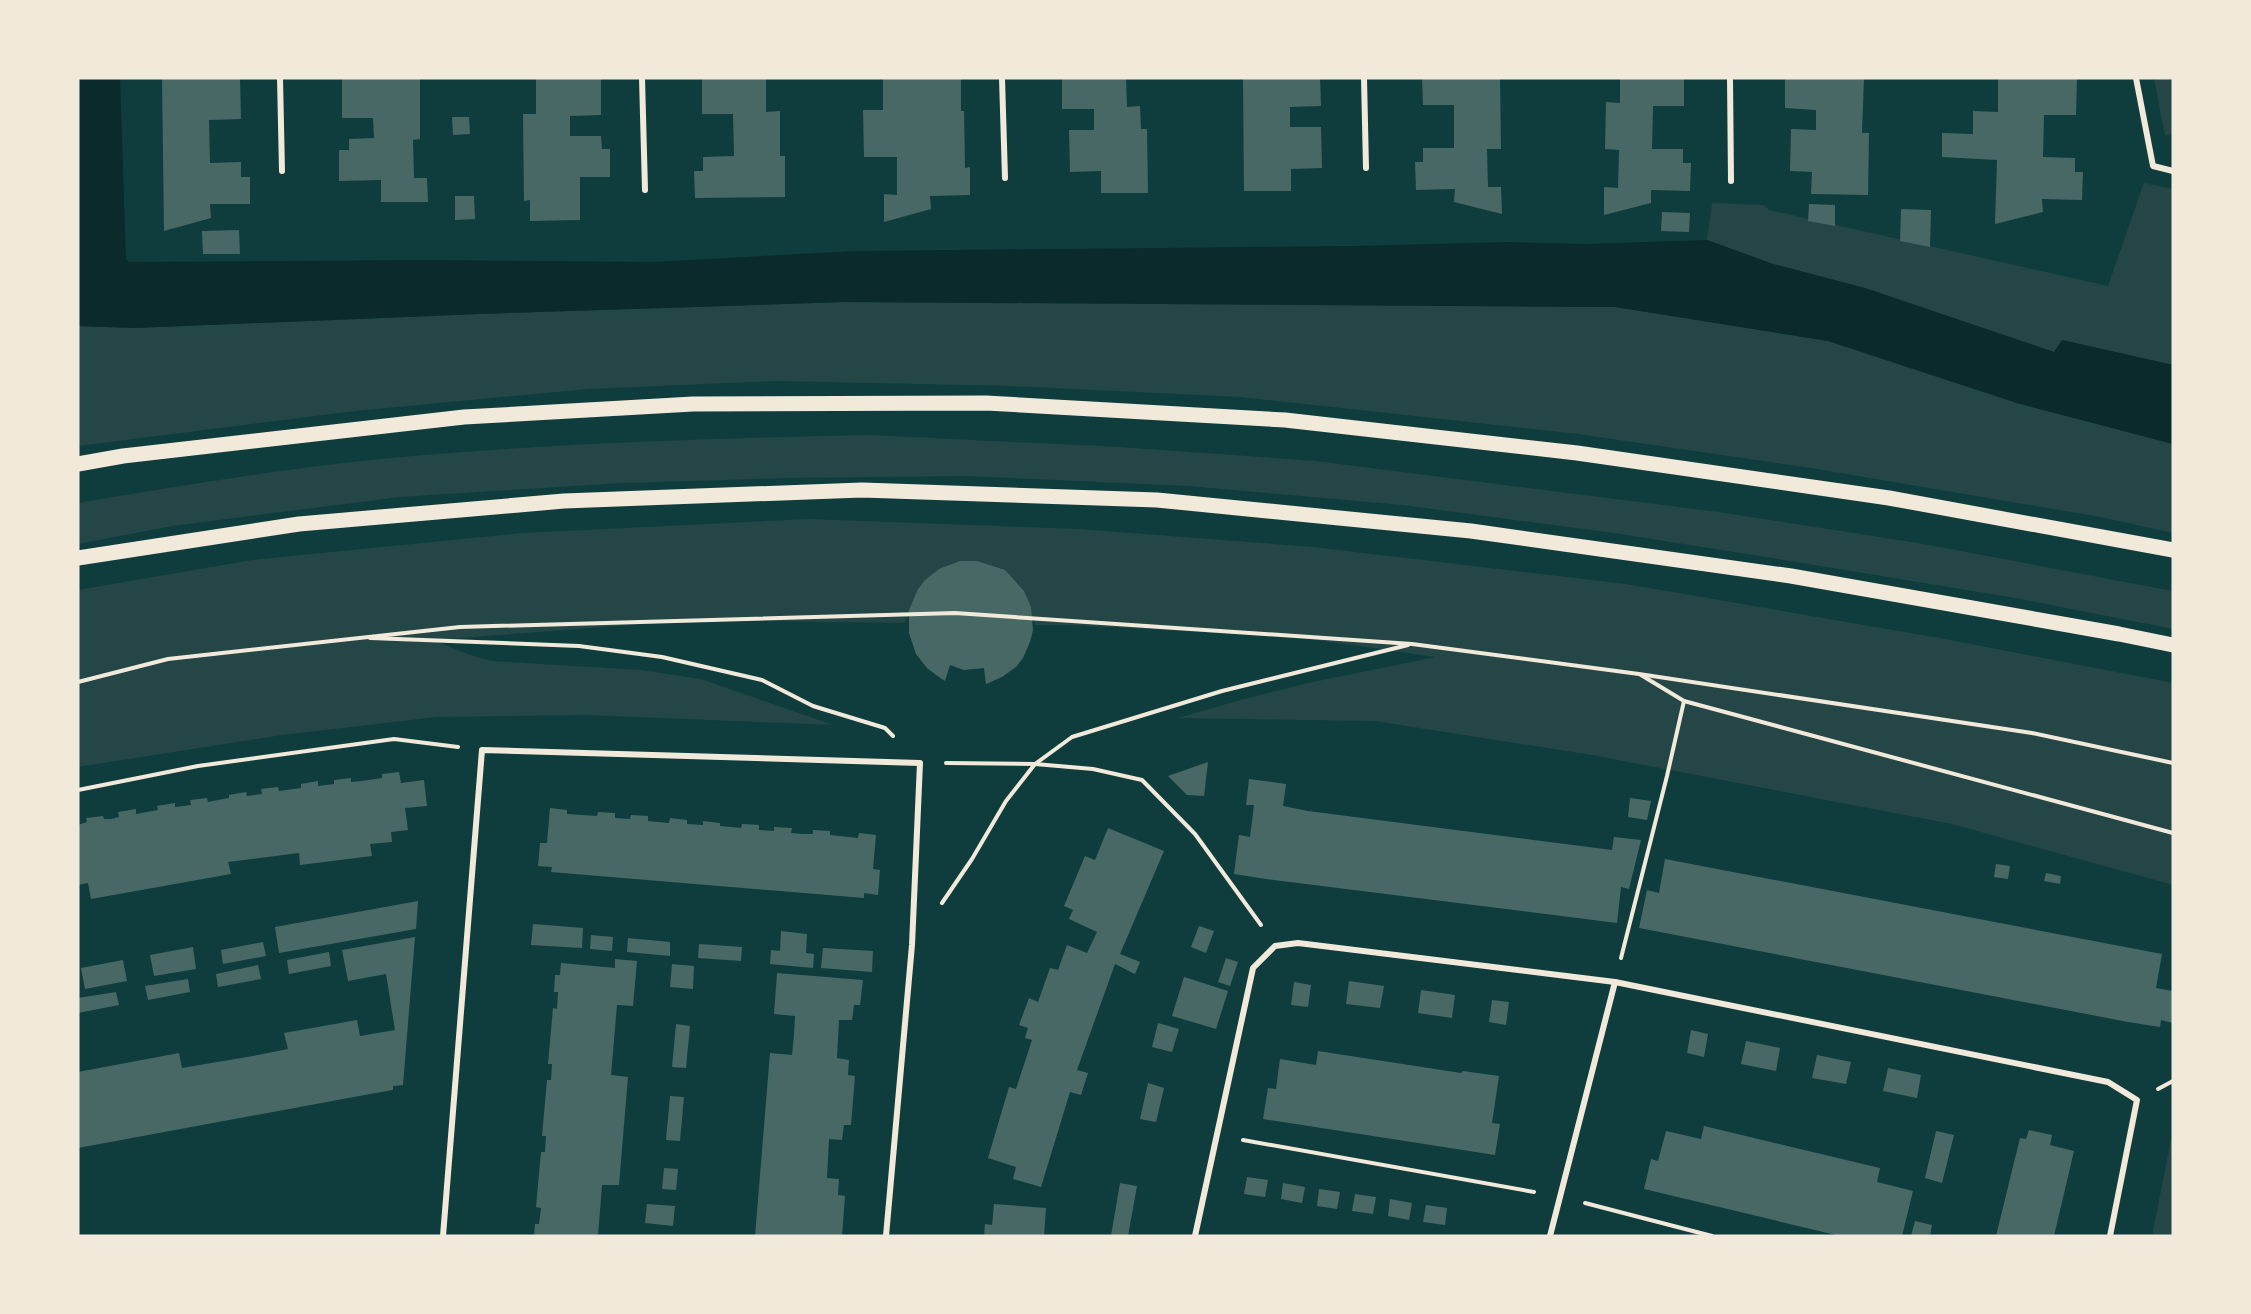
<svg xmlns="http://www.w3.org/2000/svg" width="2251" height="1314" font-family="'Sofia Sans Condensed',sans-serif">
<style>
.green{fill:#244646}
.water{fill:#0a2a2b}
.building{fill:#486865}
.lines{fill:none;stroke-linecap:round;stroke-linejoin:round}
.path{stroke:#f1e9da;stroke-width:4}
.minor{stroke:#f1e9da;stroke-width:6}
.primary{stroke:#f1e9da;stroke-width:15}
</style>
<rect width="100%" height="100%" fill="#0f3d3e"/>
<g class="green">
<polygon points="2154,78 2173,78 2173,133 2165,136"/>
<polygon points="2144,183 2173,189 2173,365 2062,340 2054,352 1865,288 1773,264 1707,240 1712,203 1764,205 1769,210 2108,286"/>
<polygon points="844,302 1615,307 1828,341 2017,403 2173,444 2173,533 2101,517 1811,468 1578,434 1240,397 1013,386 776,381 588,389 355,411 78,446 78,326 135,328 479,314"/>
<path d="M869,435L1119,447L1316,461L1718,512L1918,543L2173,591V629L2015,598L1803,563L1614,533L1402,505L1189,486L965,476L791,478L622,483L400,497L172,526L78,544V503C197,483 317,463 438,454C582,442 725,438 869,435Z"/>
<polygon points="809,519 1079,529 1313,547 1626,584 1945,639 2173,683 2173,885 1952,824 1592,755 1375,721 1178,718 1244,699 1308,683 1436,657 1296,637 1069,625 1036,625 1023,604 913,607 904,623 698,620 433,640 467,654 491,661 641,670 701,679 833,725 588,715 437,717 282,735 78,767 78,590 252,560 522,533"/>
<polygon points="2173,1130 2173,1236 2152,1236"/>
</g>
<polygon class="water" points="78,78 120,78 126,259 129,262 422,260 652,262 855,251 1355,246 1507,242 1585,244 1707,240 1773,264 1865,288 2054,352 2062,340 2173,365 2173,444 2017,403 1828,341 1615,307 844,302 479,314 135,328 78,326"/>
<g class="building">
<polygon points="162,78 240,78 241,119 209,120 210,163 241,162 241,177 250,177 250,204 210,204 211,218 164,231"/>
<polygon points="342,78 420,78 420,139 413,140 414,178 427,178 428,202 381,202 381,180 339,181 339,150 349,150 349,139 374,138 373,118 342,118"/>
<polygon points="536,78 601,78 601,115 570,116 570,136 601,136 602,149 610,149 610,177 580,177 580,220 530,221 530,200 524,201 523,114 536,114"/>
<polygon points="702,78 766,78 766,112 780,111 780,156 785,156 785,197 695,198 694,171 703,171 703,157 734,156 733,114 702,114"/>
<polygon points="883,78 961,78 961,111 964,111 965,168 970,167 970,195 930,196 931,209 884,222 884,194 897,195 897,157 864,157 863,110 883,110"/>
<polygon points="1062,78 1126,78 1127,107 1140,106 1141,129 1147,129 1148,193 1101,193 1101,171 1070,172 1069,130 1094,130 1094,109 1062,109"/>
<polygon points="1243,78 1320,78 1321,106 1290,107 1290,127 1321,127 1322,168 1291,169 1291,191 1244,191"/>
<polygon points="1422,78 1500,78 1501,149 1487,149 1488,187 1501,187 1502,214 1454,202 1455,189 1416,190 1415,162 1423,162 1423,148 1454,148 1454,105 1423,105"/>
<polygon points="1620,78 1684,78 1684,106 1653,106 1652,149 1683,149 1683,163 1691,163 1690,191 1651,190 1651,203 1604,215 1604,187 1618,188 1619,150 1605,149 1606,102 1620,103"/>
<polygon points="1785,78 1864,78 1862,133 1869,133 1868,195 1811,194 1812,172 1790,171 1791,129 1816,130 1816,110 1785,108"/>
<polygon points="1998,78 2077,78 2076,115 2044,115 2043,157 2075,158 2075,172 2083,172 2082,200 2042,199 2043,212 1995,224 1997,160 1942,157 1942,133 1973,134 1973,111 1998,112"/>
<polygon points="452,117 469,117 470,134 453,135"/>
<polygon points="455,196 474,196 475,219 455,220"/>
<polygon points="1809,204 1835,205 1835,226 1808,221"/>
<polygon points="1901,209 1931,210 1930,247 1900,241"/>
<polygon points="1662,212 1690,213 1689,232 1661,231"/>
<polygon points="239,230 240,254 203,254 202,231"/>
<polygon points="960,561 977,561 1005,570 1024,591 1031,607 1033,630 1030,642 1023,658 1016,667 1002,677 986,684 984,668 964,670 950,665 945,681 939,677 927,668 916,654 909,633 909,610 918,589 925,580 939,569"/>
<polygon points="1208,762 1204,796 1187,795 1168,776"/>
<polygon points="399,772 401,783 424,780 427,806 405,808 408,830 391,832 392,842 370,844 372,856 300,865 299,853 228,862 231,874 91,899 88,883 78,885 78,825 87,822 86,818 103,816 104,819 111,819 119,817 118,812 136,809 136,814 158,810 157,806 175,803 175,807 191,805 190,800 207,798 208,802 218,800 229,798 229,795 246,792 247,796 262,794 261,789 278,787 279,791 301,788 301,784 318,781 318,786 334,784 334,780 351,778 351,782 362,781 382,778 382,774"/>
<polygon points="1249,779 1286,784 1283,806 1308,811 1612,850 1614,837 1641,840 1629,889 1621,887 1617,923 1266,879 1234,874 1239,835 1250,837 1254,805 1246,805"/>
<polygon points="1630,798 1651,801 1647,820 1628,817"/>
<polygon points="550,808 567,810 567,814 597,816 598,812 615,813 615,818 630,819 631,815 648,816 648,821 669,823 670,818 687,820 687,824 703,825 703,821 720,823 720,826 741,828 742,824 759,825 759,830 774,831 774,827 792,828 791,833 802,834 813,834 813,830 830,831 830,835 858,838 859,833 876,835 873,869 880,870 878,895 864,893 864,898 551,872 552,867 538,866 540,843 547,843"/>
<polygon points="1108,828 1164,851 1120,954 1140,962 1135,974 1115,964 1077,1070 1088,1073 1081,1095 1070,1092 1041,1187 1013,1179 1016,1167 988,1158 1009,1087 1016,1089 1032,1040 1025,1038 1028,1028 1019,1025 1029,998 1038,1002 1050,968 1058,970 1067,945 1087,953 1097,932 1069,919 1073,910 1064,906 1085,856 1095,860"/>
<polygon points="1665,859 2162,954 2156,988 2173,991 2173,1023 2161,1020 2160,1027 2128,1022 1639,928 1647,890 1659,893"/>
<polygon points="1996,864 2010,866 2008,879 1994,877"/>
<polygon points="2046,873 2061,876 2060,884 2044,881"/>
<polygon points="418,901 416,929 279,953 275,927"/>
<polygon points="533,924 583,928 582,948 531,945"/>
<polygon points="1199,926 1214,931 1206,953 1191,947"/>
<polygon points="781,931 807,934 806,953 814,954 813,968 770,964 771,950 780,951"/>
<polygon points="591,935 613,937 612,951 590,949"/>
<polygon points="415,937 403,1085 393,1086 393,1090 370,1094 78,1148 78,1072 179,1053 182,1068 253,1056 288,1049 284,1033 357,1020 360,1036 395,1030 386,974 348,981 342,950"/>
<polygon points="628,938 670,942 670,956 627,952"/>
<polygon points="263,942 266,956 223,964 221,950"/>
<polygon points="699,944 742,947 741,961 698,958"/>
<polygon points="193,947 196,969 154,976 150,955"/>
<polygon points="823,948 873,951 872,972 821,968"/>
<polygon points="329,952 331,966 289,974 287,960"/>
<polygon points="1226,958 1238,962 1230,986 1218,982"/>
<polygon points="615,959 637,961 633,1006 617,1005 611,1075 628,1077 619,1185 602,1185 598,1236 534,1236 535,1224 539,1224 541,1208 536,1207 541,1152 545,1152 546,1136 542,1136 547,1080 551,1080 552,1064 548,1064 553,1008 557,1009 558,992 554,992 555,975 560,975 561,963 615,968"/>
<polygon points="123,960 127,981 85,989 81,968"/>
<polygon points="672,964 694,966 693,989 670,987"/>
<polygon points="258,965 261,979 218,987 216,974"/>
<polygon points="777,973 863,980 860,1005 854,1005 852,1020 839,1020 837,1058 849,1060 848,1075 855,1076 851,1125 844,1125 842,1140 829,1139 827,1178 839,1179 838,1195 845,1196 842,1236 755,1236 770,1053 792,1055 794,1035 795,1016 774,1014"/>
<polygon points="1184,977 1228,991 1216,1029 1172,1016"/>
<polygon points="188,979 190,992 148,1000 145,986"/>
<polygon points="1349,981 1384,986 1380,1008 1346,1004"/>
<polygon points="1294,982 1311,985 1308,1007 1291,1005"/>
<polygon points="1421,990 1455,995 1452,1018 1418,1013"/>
<polygon points="116,992 119,1005 78,1013 78,998"/>
<polygon points="1492,1000 1509,1002 1506,1025 1489,1022"/>
<polygon points="1158,1023 1179,1029 1172,1052 1152,1047"/>
<polygon points="676,1024 690,1026 686,1068 672,1067"/>
<polygon points="1691,1030 1708,1034 1704,1057 1687,1053"/>
<polygon points="1746,1041 1780,1048 1776,1071 1741,1064"/>
<polygon points="1318,1051 1461,1073 1463,1071 1499,1076 1492,1123 1500,1124 1495,1155 1263,1119 1268,1088 1276,1089 1280,1059 1316,1065"/>
<polygon points="1817,1055 1851,1062 1846,1084 1812,1078"/>
<polygon points="1888,1068 1921,1075 1917,1098 1883,1091"/>
<polygon points="1148,1083 1164,1088 1156,1122 1140,1119"/>
<polygon points="670,1096 684,1097 680,1141 666,1140"/>
<polygon points="1704,1126 1880,1168 1877,1182 1913,1191 1902,1236 1840,1236 1644,1189 1651,1159 1658,1161 1666,1131 1701,1139"/>
<polygon points="2029,1130 2052,1135 2050,1145 2074,1151 2054,1236 1996,1236 2020,1138 2026,1139"/>
<polygon points="1936,1131 1954,1135 1942,1183 1925,1178"/>
<polygon points="664,1168 678,1169 676,1190 662,1189"/>
<polygon points="1247,1177 1268,1180 1265,1197 1244,1194"/>
<polygon points="1120,1183 1137,1186 1128,1236 1111,1236"/>
<polygon points="1283,1183 1305,1187 1302,1203 1281,1199"/>
<polygon points="1319,1189 1340,1192 1337,1209 1317,1206"/>
<polygon points="1355,1194 1376,1197 1373,1214 1352,1211"/>
<polygon points="1390,1199 1412,1203 1409,1220 1388,1216"/>
<polygon points="647,1204 675,1206 673,1226 645,1223"/>
<polygon points="994,1204 1046,1208 1044,1236 984,1236 985,1224 992,1225"/>
<polygon points="1426,1205 1447,1208 1445,1225 1423,1222"/>
<polygon points="1915,1221 1932,1225 1930,1236 1911,1236"/>
</g>
<g class="lines">
<g class="path">
<polyline points="370,638 579,646 662,657 762,680 813,706 885,728 893,736"/>
<polyline points="1641,675 1684,701 2173,833"/>
<polyline points="78,682 168,659 460,627 955,613 1412,644 1639,674 2032,733 2173,763"/>
<polyline points="946,763 1035,764 1093,769 1142,780 1195,834 1261,925"/>
<polyline points="78,790 198,766 394,739 458,747"/>
<polyline points="942,903 972,859 1006,801 1035,764 1072,737 1222,691 1408,645"/>
<polyline points="1621,958 1667,776 1684,701"/>
<polyline points="2158,1089 2173,1081"/>
<polyline points="1243,1140 1534,1192"/>
<polyline points="1585,1203 1712,1236"/>
</g>
<g class="minor">
<polyline points="280,78 282,171"/>
<polyline points="642,78 645,190"/>
<polyline points="1002,78 1005,178"/>
<polyline points="1364,78 1366,168"/>
<polyline points="1730,78 1731,181"/>
<polyline points="2136,78 2153,166 2173,171"/>
<polyline points="443,1236 482,750 920,763 912,945 886,1236"/>
<polyline points="1195,1236 1253,968 1275,946 1298,943 1615,982 2108,1082 2137,1100 2110,1236"/>
<polyline points="1550,1236 1615,982"/>
</g>
<g class="primary">
<polyline points="78,464 123,456 464,417 693,404 986,403 1285,420 1577,453 1889,498 2173,550"/>
<polyline points="78,558 299,524 564,501 862,490 1157,500 1471,531 1791,576 2119,634 2173,645"/>
</g>
</g>
<rect width="2251" height="1314" fill="none" stroke="#f1e9da" stroke-width="159"/>
</svg>
